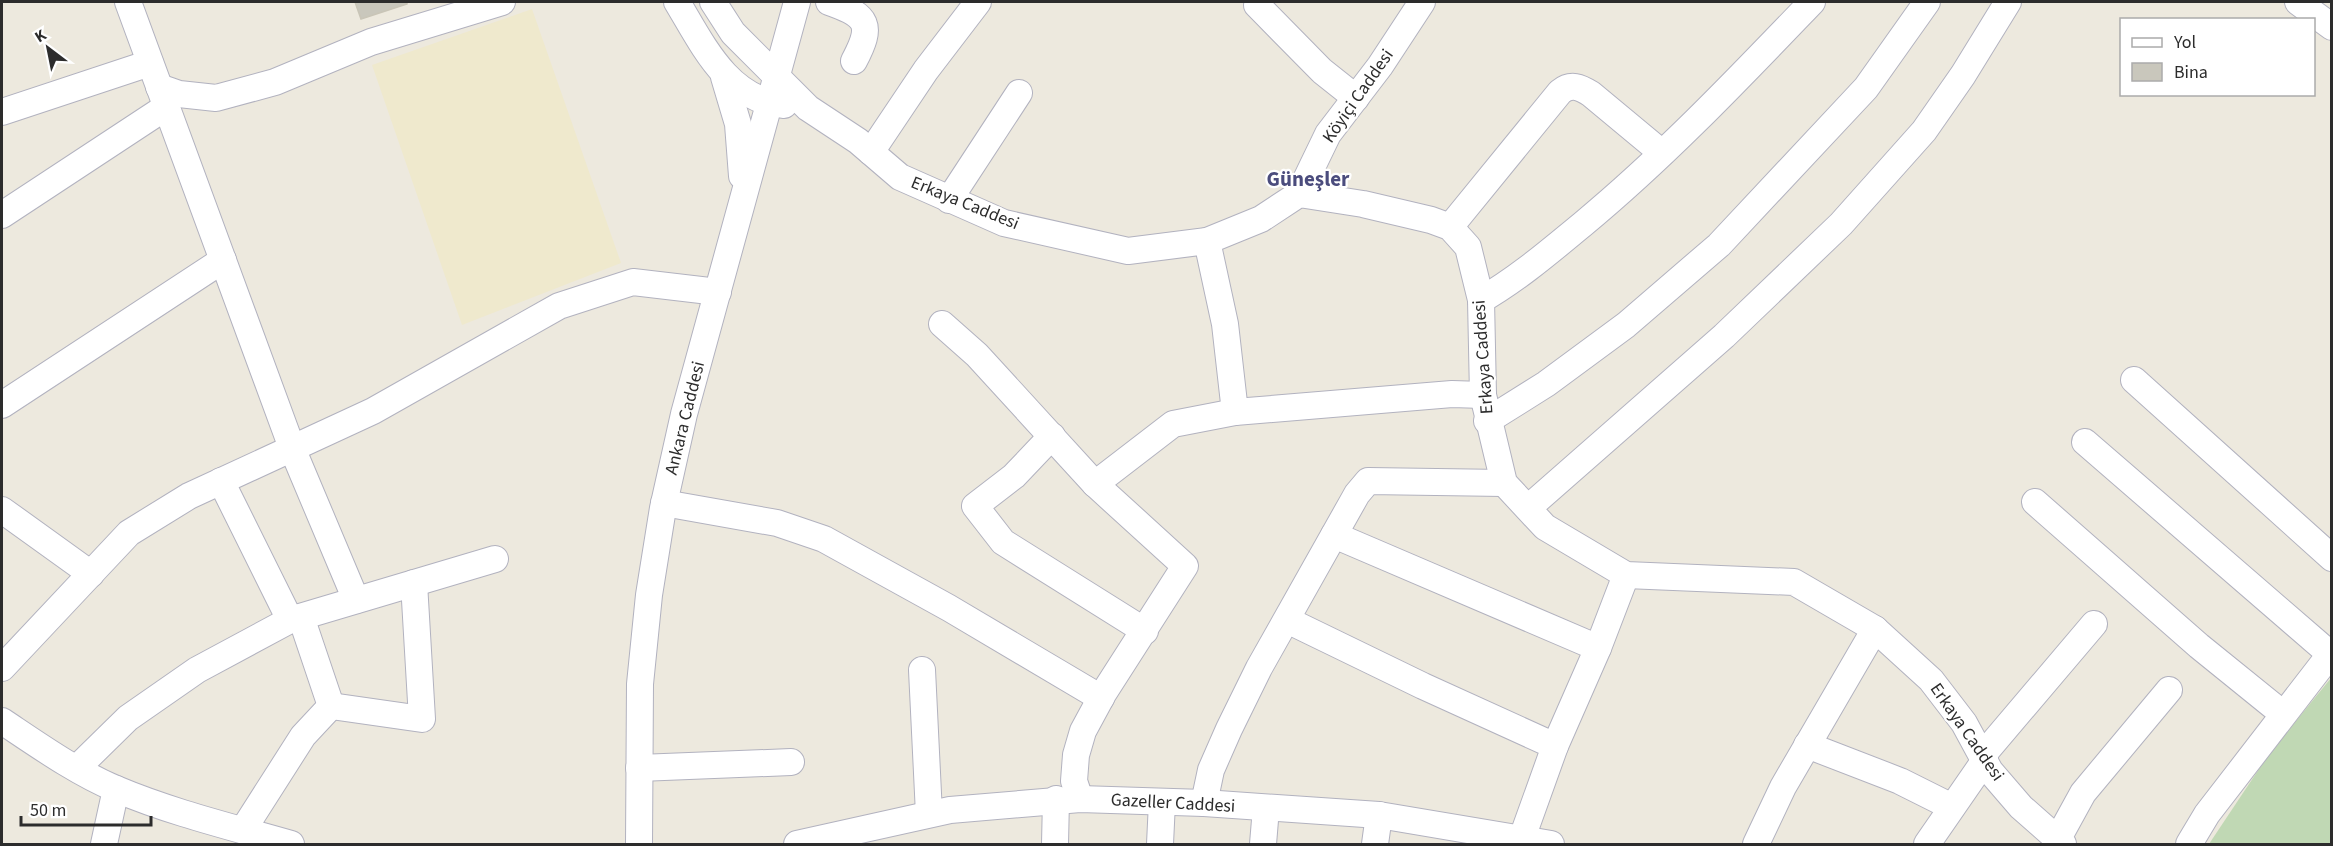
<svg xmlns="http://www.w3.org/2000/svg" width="2333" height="846" font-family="'Source Sans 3',sans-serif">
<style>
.education{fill:#efe9cd}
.cemetery{fill:#c0d8b4}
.building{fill:#c9c7bc;stroke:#c9c5b7;stroke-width:1.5}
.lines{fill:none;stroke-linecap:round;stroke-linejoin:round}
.minor-casing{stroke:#b2b2bf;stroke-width:28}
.minor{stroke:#fff;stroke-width:26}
.labels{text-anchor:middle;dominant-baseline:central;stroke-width:4.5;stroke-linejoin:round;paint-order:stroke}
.street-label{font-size:18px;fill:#2c2c2c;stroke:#fff}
.quarter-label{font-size:21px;font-weight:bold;fill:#4b4c7d;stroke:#fff}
</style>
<rect width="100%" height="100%" fill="#ede9de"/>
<polygon class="education" points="532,9 621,263 462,325 372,65"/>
<polygon class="cemetery" points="2331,678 2331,844 2209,844 2269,754"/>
<polygon class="building" points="355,2 407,2 407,4 361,19"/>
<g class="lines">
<defs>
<g id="minor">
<polyline points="128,2 292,448 356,600"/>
<path d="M677,2C703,45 728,100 784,105"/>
<polyline points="713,2 733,33 808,108 858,141 900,177 1004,223 1128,251 1207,241 1261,219 1299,194 1363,204 1431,220 1450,227 1468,247 1481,300 1483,395 1504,483 1545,527 1626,575 1794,582 1875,629 1931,680 1964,723 1990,771 2021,807 2063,844"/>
<path d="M829,2C869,16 873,25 854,61"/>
<polyline points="2298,2 2332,27"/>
<polyline points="1257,5 1322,71 1356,98"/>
<polyline points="724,77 738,124 742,176"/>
<polyline points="159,87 179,94 216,98 275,82 371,42 502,2"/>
<polyline points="2,112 150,63"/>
<polyline points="871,152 926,70 978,2"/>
<polyline points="1299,194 1328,134 1380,66 1422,2"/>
<polyline points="949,200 1019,93"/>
<polyline points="2,215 166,107"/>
<path d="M1450,227L1560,92C1571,83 1580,87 1591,94L1662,153"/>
<polyline points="1207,241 1225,324 1235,412 1452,394 1483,395"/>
<path d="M1481,300C1519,278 1550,251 1583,224C1665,156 1739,78 1812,2"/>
<polyline points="942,324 977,355 1095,484 1173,424 1235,412"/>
<polyline points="2134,380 2332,558"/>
<polyline points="2,405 223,260"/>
<polyline points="1487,421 1546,384 1626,325 1719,245 1866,88 1927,2"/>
<polyline points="1052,436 1014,476 975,506 1003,542 1145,631"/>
<polyline points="2085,442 2330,654"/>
<polyline points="221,481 290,620"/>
<polyline points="2035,502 2199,646 2283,714"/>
<polyline points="664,503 777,523 824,539 949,608 1101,698"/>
<polyline points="1528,508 1724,336 1841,224 1924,131 1963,75 2008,2"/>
<polyline points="2,510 91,574"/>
<polyline points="1334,535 1598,648 1626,575"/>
<polyline points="301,617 331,706"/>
<polyline points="1287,620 1423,686 1555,746"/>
<polyline points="2,668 129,533 189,496 373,411 559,306 633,282 718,292"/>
<polyline points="922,670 929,814"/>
<polyline points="331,706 422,719 414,583"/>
<path d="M2,721C38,745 76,772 116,789C173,813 232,827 291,844"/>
<polyline points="1807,745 1900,781 1952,807"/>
<polyline points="1982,756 2094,624"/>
<polyline points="77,768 128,718 197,670 290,620 495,559"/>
<polyline points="639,768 791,762"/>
<polyline points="1080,799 1074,781 1076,755 1083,731 1103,694 1185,566 1095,484"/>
<polyline points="1204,803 1211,770 1229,729 1259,668 1357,494 1368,481 1504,483"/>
<polyline points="243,830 303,736 331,706"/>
<polyline points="1522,838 1555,746 1598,648"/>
<polyline points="104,844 116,789"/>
<polyline points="639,844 640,684 649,595 663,508 684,414 797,2"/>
<polyline points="797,844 950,810 1080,799 1204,803 1379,815 1551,844"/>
<polyline points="1055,844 1056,799"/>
<polyline points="1160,844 1162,802"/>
<polyline points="1263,844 1266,808"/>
<polyline points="1375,844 1379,815"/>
<polyline points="1756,844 1783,787 1875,629"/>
<polyline points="1927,844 1985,760"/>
<polyline points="2055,844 2083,793 2169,690"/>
<polyline points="2189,844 2207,814 2332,652"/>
</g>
</defs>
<use href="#minor" class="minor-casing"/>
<use href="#minor" class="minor"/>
</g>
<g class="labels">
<g class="street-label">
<text transform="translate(1358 96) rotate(-55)">Köyiçi Caddesi</text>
<text transform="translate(965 203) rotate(22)">Erkaya Caddesi</text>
<text transform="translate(1483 357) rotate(-94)">Erkaya Caddesi</text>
<text transform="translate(685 418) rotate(-76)">Ankara Caddesi</text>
<text transform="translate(1967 732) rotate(55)">Erkaya Caddesi</text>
<text transform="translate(1173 803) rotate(3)">Gazeller Caddesi</text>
</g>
<g class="quarter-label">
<text x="1308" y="179">Güneşler</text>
</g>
</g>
<rect width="2333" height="846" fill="none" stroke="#2c2c2c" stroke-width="6"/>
<rect x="2120" y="18" width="195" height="78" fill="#ffffff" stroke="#ababab" stroke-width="1.5"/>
<rect x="2132" y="38" width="30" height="9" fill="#ffffff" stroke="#ababab" stroke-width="1.5"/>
<text x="2174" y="48" font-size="18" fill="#2c2c2c">Yol</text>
<rect x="2132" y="63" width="30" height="18" fill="#c9c7bc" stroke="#ababab" stroke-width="1.5"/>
<text x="2174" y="78" font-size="18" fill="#2c2c2c">Bina</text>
<g transform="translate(48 48) rotate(328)" stroke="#ffffff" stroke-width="4.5" paint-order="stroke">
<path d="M0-4.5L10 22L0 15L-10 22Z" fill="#2c2c2c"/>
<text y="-9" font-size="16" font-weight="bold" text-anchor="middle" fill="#2c2c2c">K</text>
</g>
<path d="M21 816v9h130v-9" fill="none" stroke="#2c2c2c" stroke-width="3"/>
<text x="30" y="816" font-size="18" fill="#2c2c2c" stroke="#ffffff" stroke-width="4.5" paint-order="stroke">50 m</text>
</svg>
